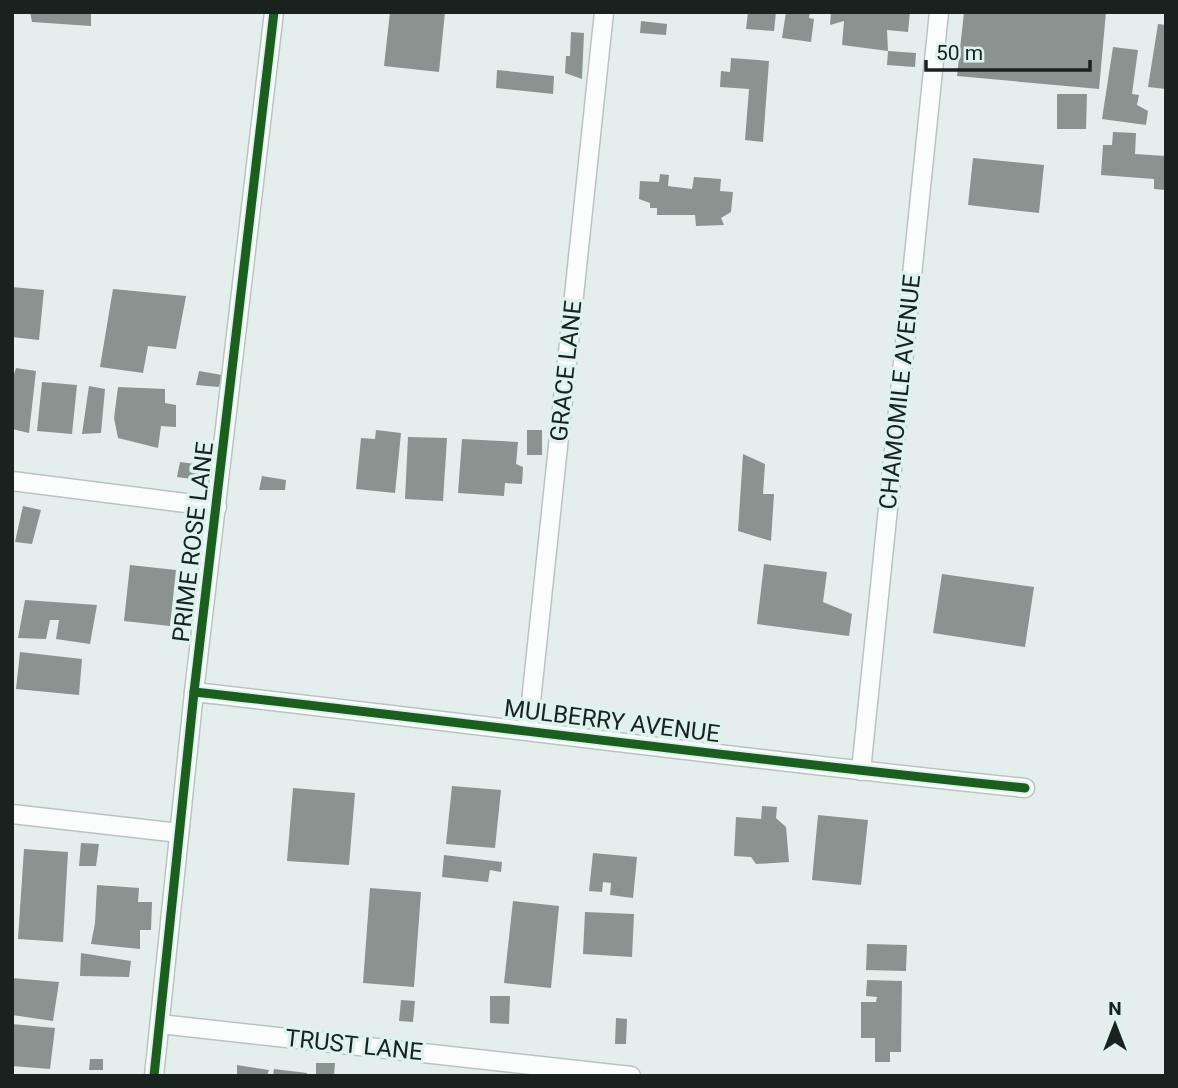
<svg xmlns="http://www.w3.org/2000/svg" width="1178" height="1088" font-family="Roboto,sans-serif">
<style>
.building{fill:#8b9391}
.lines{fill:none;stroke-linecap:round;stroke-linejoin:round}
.street-casing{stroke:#bbc3c1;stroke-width:21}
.street{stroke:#fbfcfc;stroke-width:18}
.cycleway-casing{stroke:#dff3ee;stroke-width:13}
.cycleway{stroke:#1b5e20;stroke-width:9}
.labels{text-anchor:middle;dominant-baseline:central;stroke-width:7;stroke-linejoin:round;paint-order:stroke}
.street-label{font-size:24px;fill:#1a2220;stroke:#dff3ee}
</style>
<rect width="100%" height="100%" fill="#e4eeec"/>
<g class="building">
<polygon points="30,12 91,12 91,26 32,22"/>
<polygon points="390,12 445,12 439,72 384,66"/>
<polygon points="748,12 776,12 774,31 746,29"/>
<polygon points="786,12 810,12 809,18 814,19 811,42 782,38"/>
<polygon points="831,12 910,12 908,32 887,30 888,51 842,45 844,21 830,25"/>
<polygon points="964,12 1106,12 1099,89 957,76"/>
<polygon points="641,21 667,24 666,35 640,33"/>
<polygon points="1158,24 1166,25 1166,89 1148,87"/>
<polygon points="571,32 584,33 582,79 565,73 566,56 570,56"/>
<polygon points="1113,47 1138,50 1132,94 1139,95 1137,105 1148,111 1146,125 1102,119"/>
<polygon points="888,51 916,53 915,67 887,65"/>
<polygon points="731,58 769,61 763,142 745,140 749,89 720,87 721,71 730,72"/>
<polygon points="497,70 554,76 553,94 496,88"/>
<polygon points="1057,94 1087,94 1086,129 1057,129"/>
<polygon points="1113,132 1136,133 1135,154 1166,156 1166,190 1154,189 1154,179 1101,175 1103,145 1112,145"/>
<polygon points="973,158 1044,165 1039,213 968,205"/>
<polygon points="660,174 669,175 668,186 692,189 694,177 721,179 720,191 733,192 731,212 721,218 724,225 696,226 695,215 657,215 657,208 650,208 650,203 639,199 640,181 659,182"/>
<polygon points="12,287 44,290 39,340 12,337"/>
<polygon points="113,289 186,296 176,349 148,346 143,373 100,367"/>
<polygon points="16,368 36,371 29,433 12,429 12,380"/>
<polygon points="199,371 222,375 219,387 196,385"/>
<polygon points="42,382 77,385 72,434 37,431"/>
<polygon points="89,386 105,389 101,433 82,434"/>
<polygon points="118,387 165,389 165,403 176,405 176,427 161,426 158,448 118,438 114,418"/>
<polygon points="376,430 401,433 395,493 356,489 361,438 375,439"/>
<rect x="527" y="430" width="15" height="25"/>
<polygon points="408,437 447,438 443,501 405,499"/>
<polygon points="462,439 518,442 516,464 523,467 522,484 505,483 504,496 458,493"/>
<polygon points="743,454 765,464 763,494 774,494 771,541 738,531"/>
<polygon points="180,462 202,465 199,480 177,477"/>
<polygon points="262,476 286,480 285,490 259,490"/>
<polygon points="23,506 41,510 32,544 15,542"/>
<polygon points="764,564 827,572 823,602 852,614 849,636 757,624"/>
<polygon points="130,565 176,570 170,626 124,621"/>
<polygon points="942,574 1034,587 1025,647 933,633"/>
<polygon points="25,600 97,605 90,644 56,639 59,620 50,620 46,639 18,638"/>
<polygon points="20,652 82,659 79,695 16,689"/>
<polygon points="452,786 501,790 495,848 446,844"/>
<polygon points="293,788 355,793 349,865 287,861"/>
<polygon points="762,806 777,807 776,818 786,827 789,862 756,864 751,857 734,856 736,817 761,819"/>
<polygon points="818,815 868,820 861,885 812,880"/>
<polygon points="81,843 99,844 96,866 79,866"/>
<polygon points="24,849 68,852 63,942 18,939"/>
<polygon points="593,853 637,857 633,898 610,895 611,883 603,882 602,892 589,891"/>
<polygon points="444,855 502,862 501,872 490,870 488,882 442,877"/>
<polygon points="97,885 139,888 138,902 152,902 151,930 140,930 140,949 91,944 95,923"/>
<polygon points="370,888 421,892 414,987 363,983"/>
<polygon points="513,901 559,906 551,988 504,983"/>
<polygon points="585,912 634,914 632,957 583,954"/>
<polygon points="867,944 907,945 906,971 866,970"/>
<polygon points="81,953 131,961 129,977 80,976"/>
<polygon points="12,978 59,982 53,1021 12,1015"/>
<polygon points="867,980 902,981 901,1052 890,1052 890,1062 875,1062 875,1038 861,1038 861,1002 876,1002 877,997 866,996"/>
<polygon points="490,996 510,996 509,1024 490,1023"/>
<polygon points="401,1000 415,1001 413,1022 399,1021"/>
<polygon points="616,1018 627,1019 626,1044 615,1044"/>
<polygon points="12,1024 55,1028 50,1069 12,1066"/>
<polygon points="90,1059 103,1059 103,1070 89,1070"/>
<polygon points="316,1063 335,1063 334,1076 316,1076"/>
<polygon points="237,1065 269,1070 267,1076 237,1076"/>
<polygon points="274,1069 307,1073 307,1076 273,1076"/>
</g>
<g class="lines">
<defs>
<g id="street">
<polyline points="12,481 217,507"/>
<path d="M194,692C471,723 748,760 1025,788"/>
<polyline points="528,730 604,12"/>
<polyline points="861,771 939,12"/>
<polyline points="12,814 179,833"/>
<polyline points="160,1024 631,1076"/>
<polyline points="154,1076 194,692 274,12"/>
</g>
</defs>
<use href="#street" class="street-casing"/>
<use href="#street" class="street"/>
<defs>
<g id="cycleway">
<path d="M194,692C471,723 748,760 1025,788"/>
<polyline points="154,1076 194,692 274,12"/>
</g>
</defs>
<use href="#cycleway" class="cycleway-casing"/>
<use href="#cycleway" class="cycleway"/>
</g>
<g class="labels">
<g class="street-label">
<text transform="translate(566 371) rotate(-84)">GRACE LANE</text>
<text transform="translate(900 392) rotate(-84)">CHAMOMILE AVENUE</text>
<text transform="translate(193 542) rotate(-83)">PRIME ROSE LANE</text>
<text transform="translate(612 721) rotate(7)">MULBERRY AVENUE</text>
<text transform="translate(354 1045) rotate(6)">TRUST LANE</text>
</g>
</g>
<rect width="1178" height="1088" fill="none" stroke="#1a2220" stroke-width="28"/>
<g transform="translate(1115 1025)" stroke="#dff3ee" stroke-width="5" paint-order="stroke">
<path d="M0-5L12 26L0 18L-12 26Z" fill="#1a2220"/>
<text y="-10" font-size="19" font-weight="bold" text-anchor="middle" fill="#1a2220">N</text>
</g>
<path d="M926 60v10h164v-10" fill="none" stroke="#1a2220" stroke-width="3.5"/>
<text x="936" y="60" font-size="21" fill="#1a2220" stroke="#dff3ee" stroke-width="5" paint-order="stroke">50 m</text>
</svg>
